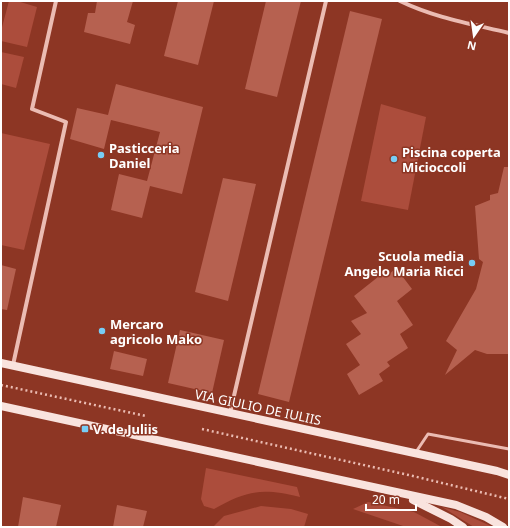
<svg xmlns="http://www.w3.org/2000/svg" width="510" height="528" font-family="'Noto Sans',sans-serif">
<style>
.green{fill:#ac4d3c}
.building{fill:#b66150}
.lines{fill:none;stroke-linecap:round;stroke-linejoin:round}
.path{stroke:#ebbcb3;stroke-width:2.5;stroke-dasharray:2 3;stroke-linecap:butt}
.lane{stroke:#ebbcb3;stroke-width:3}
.street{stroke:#ebbcb3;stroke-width:4}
.secondary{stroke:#f9e3de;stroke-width:8}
.poi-dot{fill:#77cdf6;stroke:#8d3624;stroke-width:1.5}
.labels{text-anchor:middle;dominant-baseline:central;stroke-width:3;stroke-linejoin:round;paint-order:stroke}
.poi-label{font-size:13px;font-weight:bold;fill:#fff;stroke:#8d3624;text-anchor:start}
.street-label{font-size:13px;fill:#fff;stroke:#8d3624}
</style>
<rect width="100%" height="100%" fill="#8d3624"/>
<g class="green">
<polygon points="9,1 17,1 37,7 27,47 1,41 1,31"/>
<polygon points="1,52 24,57 16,88 1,84"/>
<polygon points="381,104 426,117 408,210 361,201"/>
<polygon points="1,133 50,144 24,250 1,245"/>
<path d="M206,468L297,487L300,497C263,488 247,490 214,509L204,506L201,499Z"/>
<polygon points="368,502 414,512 442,527 406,527 353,509"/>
<polygon points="261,506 291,509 308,514 304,527 213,527 224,516"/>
<polygon points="442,507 460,512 493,527 474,527"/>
</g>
<g class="building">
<polygon points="97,1 133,1 127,22 135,25 130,44 84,32 88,13 95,13"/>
<polygon points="178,1 214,1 198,65 164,56"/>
<polygon points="266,1 301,1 277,97 245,89"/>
<polygon points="350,11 382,19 289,402 258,394"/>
<polygon points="116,84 203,107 182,194 150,186 142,218 111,210 119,174 147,181 160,132 111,120 104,149 70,139 77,108 108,115"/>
<polygon points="504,167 509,167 509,354 487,354 475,350 445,375 457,350 446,341 476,289 483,262 479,259 475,206 490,200 490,195 498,193"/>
<polygon points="223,178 256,184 228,301 195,292"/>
<polygon points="1,265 16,269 7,310 1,309"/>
<polygon points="396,268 412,289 397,301 413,325 400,334 408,348 387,362 390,366 379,374 383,381 359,395 347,374 360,365 346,344 361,334 351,321 367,313 354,296 383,273 386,277"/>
<polygon points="180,330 224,340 212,393 168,383"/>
<polygon points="114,351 147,359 143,376 110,369"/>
<polygon points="23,497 61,505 56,527 18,527"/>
<polygon points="117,505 147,511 143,527 113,527"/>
</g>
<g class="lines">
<g class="path">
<polyline points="1,385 146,416"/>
<polyline points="202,429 413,476 509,499"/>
</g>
<polyline class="lane" points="416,452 428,434 509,449"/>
<g class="street">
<path d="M400,1C435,18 472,24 509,33"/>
<polyline points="13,365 66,122 32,109 56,1"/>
<polyline points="230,413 326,1"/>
</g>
<g class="secondary">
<polyline points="1,363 497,471 509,475"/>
<polyline points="1,406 456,505 486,517 503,527"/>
<polyline points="413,500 451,519 463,527"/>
</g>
</g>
<g class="poi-dot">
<circle cx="101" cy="155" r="4"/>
<circle cx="394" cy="159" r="4"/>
<circle cx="472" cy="263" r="4"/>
<circle cx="102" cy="331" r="4"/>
<rect x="81" y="425" width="8" height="8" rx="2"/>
</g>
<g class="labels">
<g class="poi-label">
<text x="109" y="148">Pasticceria<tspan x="109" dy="15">Daniel</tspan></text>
<text x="402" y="152">Piscina coperta<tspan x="402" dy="15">Micioccoli</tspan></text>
<text x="464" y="256" text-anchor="end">Scuola media<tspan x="464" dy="15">Angelo Maria Ricci</tspan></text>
<text x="110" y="324">Mercaro<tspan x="110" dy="15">agricolo Mako</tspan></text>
<text x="93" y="429">V. de Juliis</text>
</g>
<g class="street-label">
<text transform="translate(258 407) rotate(12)">VIA GIULIO DE IULIIS</text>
</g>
</g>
<rect width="510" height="528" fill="none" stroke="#ffffff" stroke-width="4"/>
<g transform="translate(474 36) rotate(193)" stroke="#8d3624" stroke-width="3" paint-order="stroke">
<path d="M0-3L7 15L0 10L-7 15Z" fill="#ffffff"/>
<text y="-6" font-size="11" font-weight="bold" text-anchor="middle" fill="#ffffff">N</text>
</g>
<path d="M366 504v6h50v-6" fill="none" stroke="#ffffff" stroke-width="2"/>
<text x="372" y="504" font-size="12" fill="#ffffff" stroke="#8d3624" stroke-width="3" paint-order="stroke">20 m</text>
</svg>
